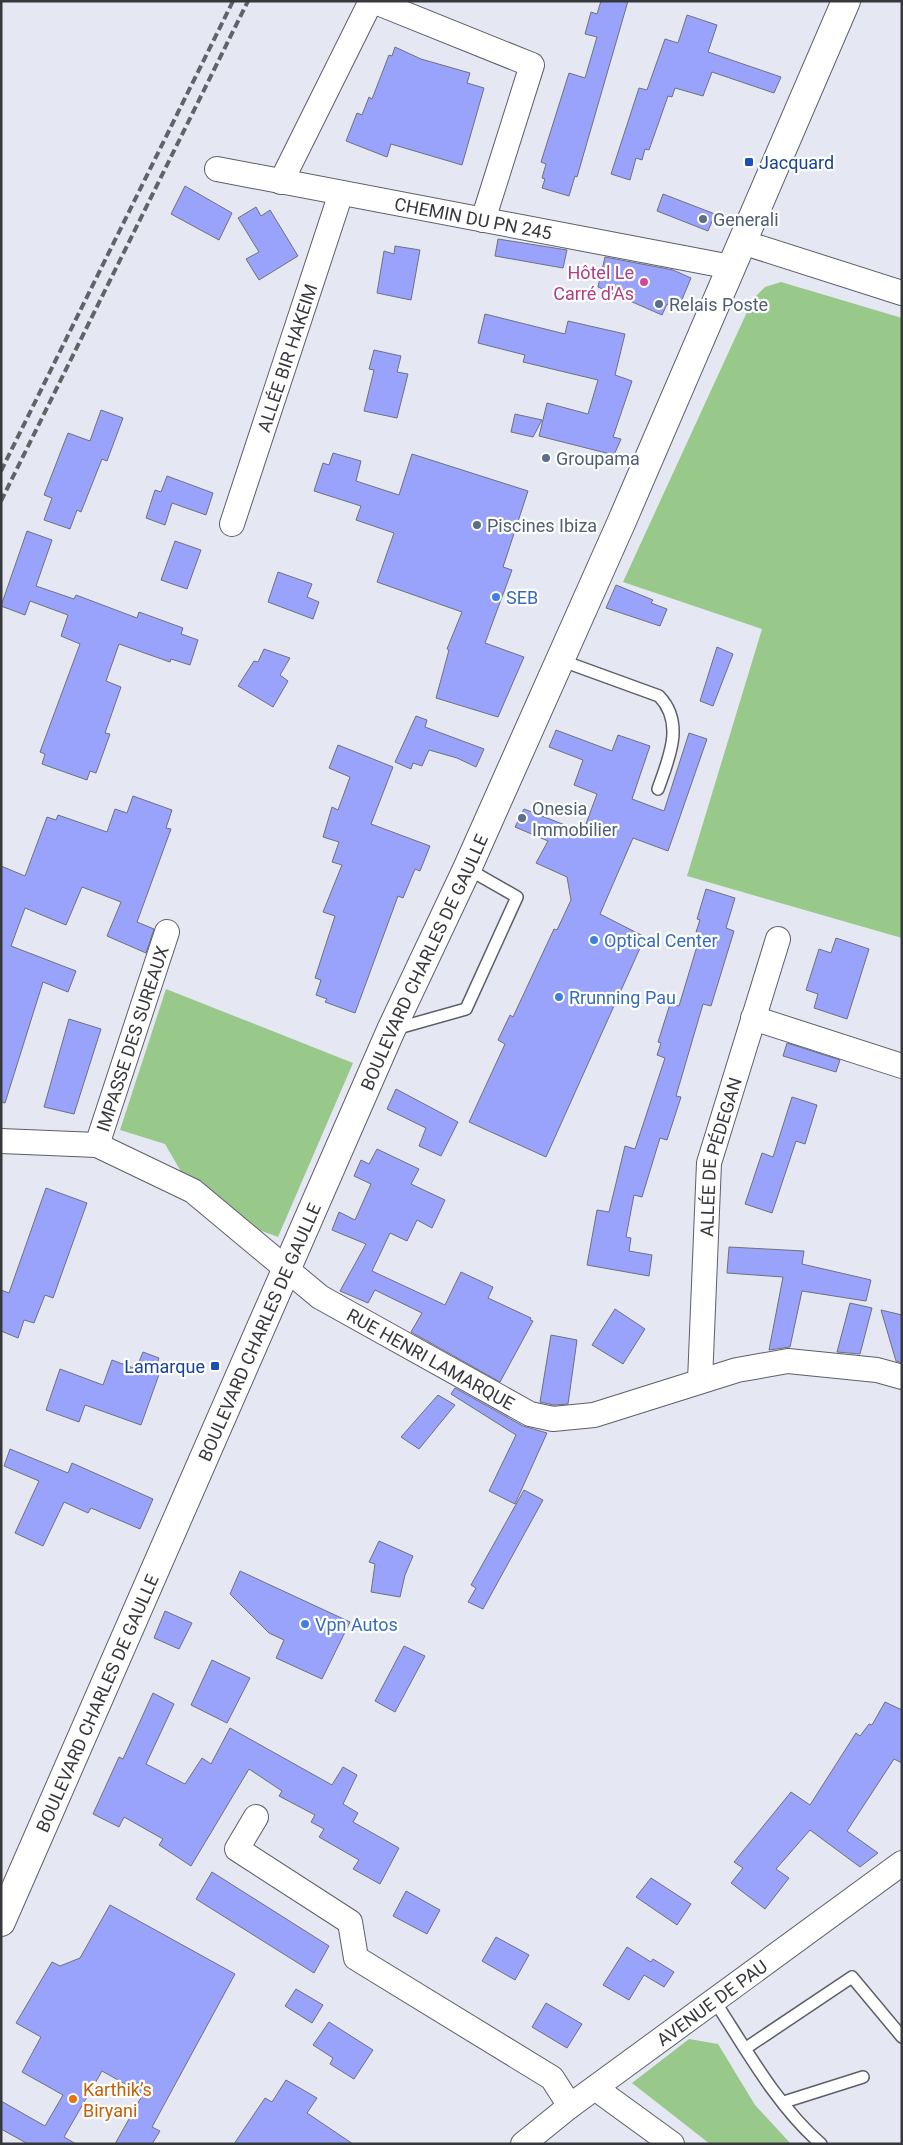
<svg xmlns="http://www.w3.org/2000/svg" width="903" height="2145" font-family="Roboto,sans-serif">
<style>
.green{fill:#99c88b}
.building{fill:#99a3fb;stroke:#6f717b}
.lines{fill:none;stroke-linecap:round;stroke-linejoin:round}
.lane-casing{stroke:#5d5f68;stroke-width:14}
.street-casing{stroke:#5d5f68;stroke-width:26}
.secondary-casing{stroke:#5d5f68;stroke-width:30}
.lane{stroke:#fff;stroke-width:11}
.street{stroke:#fff;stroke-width:24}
.secondary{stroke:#fff;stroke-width:28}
.rail{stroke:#626369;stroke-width:4;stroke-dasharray:8 4;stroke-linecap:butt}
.transit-dot{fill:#1a4fb4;stroke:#fff;stroke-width:2}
.service-dot{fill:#5c6f8a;stroke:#fff;stroke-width:2}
.hotel-dot{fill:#d1479c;stroke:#fff;stroke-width:2}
.shop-dot{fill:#3f7fe0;stroke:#fff;stroke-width:2}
.food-dot{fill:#e8710a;stroke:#fff;stroke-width:2}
.labels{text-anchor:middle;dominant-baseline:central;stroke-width:4.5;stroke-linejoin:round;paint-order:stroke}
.transit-label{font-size:18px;fill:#164399;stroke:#fff;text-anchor:start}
.street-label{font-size:18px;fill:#37383c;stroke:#fff}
.service-label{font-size:18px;fill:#4e5e75;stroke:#fff;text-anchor:start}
.hotel-label{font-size:18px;fill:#b23c85;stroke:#fff;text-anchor:end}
.shop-label{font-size:18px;fill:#366cbe;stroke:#fff;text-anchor:start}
.food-label{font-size:18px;fill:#c56008;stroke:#fff;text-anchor:start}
</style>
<rect width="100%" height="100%" fill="#e5e7f3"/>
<g class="green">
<polygon points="781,282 902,318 902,938 687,876 762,629 623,582 753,299 765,287"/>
<polygon points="166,989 353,1063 278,1237 251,1227 183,1175 165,1144 120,1130"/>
<polygon points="689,2039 718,2044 755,2105 791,2144 710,2144 632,2083"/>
</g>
<g class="building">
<polygon points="601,1 628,1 577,177 575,176 569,196 542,188 545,179 542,178 546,164 541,162 569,73 585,78 597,37 585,34 591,12 597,14"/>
<polygon points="687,15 717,25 708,52 781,77 774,93 712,72 703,96 675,88 672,97 668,96 649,150 645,149 642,160 636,158 630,180 611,174 639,88 647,90 665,39 678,43"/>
<polygon points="395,47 421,59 470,73 467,83 484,88 462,165 391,144 387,157 346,141 357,113 362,115 369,97 372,99 389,55 392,56"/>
<polygon points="185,186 232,213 219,240 171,214"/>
<polygon points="663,194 715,214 708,231 657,211"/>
<polygon points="256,207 261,216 270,210 298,256 259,280 246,259 259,252 238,218"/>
<polygon points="498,239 567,250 563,268 495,256"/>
<polygon points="395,246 420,250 411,300 377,293 384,251 394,254"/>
<polygon points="605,257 673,270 691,278 678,309 667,304 662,315 598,287"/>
<polygon points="485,314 565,334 568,321 625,334 615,375 632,381 613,437 621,439 614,455 539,436 547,403 588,414 598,380 523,362 525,355 478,343"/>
<polygon points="374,350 401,356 397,372 408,374 397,418 364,411 374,370 369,369"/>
<polygon points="101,410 123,418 107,461 102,459 81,512 77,510 70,529 44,520 52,498 44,495 68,433 90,441"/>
<polygon points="515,414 542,420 533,437 511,432"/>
<polygon points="333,453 361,461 356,481 399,495 412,454 528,491 503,567 512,570 485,643 524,657 498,717 436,698 449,650 447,649 462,612 377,582 394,533 356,520 361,506 314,491 323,463 329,465"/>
<polygon points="167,476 213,493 206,515 172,503 165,525 146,518 155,490 161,492"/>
<polygon points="27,531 52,540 36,586 74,599 76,595 137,618 139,612 183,628 181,634 198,640 190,665 171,659 170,662 119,644 106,681 121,687 105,733 110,734 96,773 90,771 87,780 42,764 45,754 40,752 80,644 61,636 68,615 30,601 25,615 1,606"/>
<polygon points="175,541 201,550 187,589 161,580"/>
<polygon points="278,572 312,584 307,597 319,602 313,619 268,602"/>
<polygon points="616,585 653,600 651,603 667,609 660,626 606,608"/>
<polygon points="717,647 733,654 713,706 700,701"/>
<polygon points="264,649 290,658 280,675 288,681 273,707 238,686 254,661 258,662"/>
<polygon points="416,716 427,720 425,727 484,749 476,767 457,758 429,750 422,766 413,763 411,769 395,762"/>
<polygon points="556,730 612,751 618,735 650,746 632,799 664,811 689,733 707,739 668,851 633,838 600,914 645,937 546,1157 469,1122 505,1044 498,1040 510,1015 513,1017 554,929 557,930 571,900 567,877 536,863 548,841 515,827 524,809 583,832 597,794 574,785 583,760 549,747"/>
<polygon points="338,745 393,767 371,824 430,846 420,871 415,869 403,898 398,896 355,1013 325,1002 327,999 316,995 321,980 315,978 335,916 323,912 342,865 332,862 339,842 323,837 332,807 338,810 350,777 329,768"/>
<polygon points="133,796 172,810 166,828 171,829 137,922 154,929 146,953 107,936 121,902 82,887 66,925 25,908 11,946 76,971 68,992 43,982 5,1103 1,1102 1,866 25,876 47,817 56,820 58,815 107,832 115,809 127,813"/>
<polygon points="706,889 735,898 726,928 734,931 711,1006 703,1004 676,1096 681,1097 667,1140 660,1138 642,1197 634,1195 626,1237 631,1238 629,1251 652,1255 649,1276 587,1265 597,1210 609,1212 625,1146 635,1149 665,1058 657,1055 661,1043 658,1042 670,1004 679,1006 701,933 696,932 700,920 697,919"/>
<polygon points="836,938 869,949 847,1019 814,1008 818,994 806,990 819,949 831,953"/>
<polygon points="69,1019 101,1029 74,1114 44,1107"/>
<polygon points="787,1043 840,1060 836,1072 783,1056"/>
<polygon points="396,1089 458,1122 441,1156 419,1146 426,1128 387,1109"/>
<polygon points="792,1097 817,1105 805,1144 796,1141 772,1213 745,1204 762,1153 773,1157"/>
<polygon points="377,1149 419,1169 411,1184 445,1200 432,1228 417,1220 407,1241 390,1233 372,1271 445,1305 461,1272 493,1287 488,1298 531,1318 530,1320 533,1321 500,1382 411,1332 422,1313 375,1290 368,1303 340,1291 366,1244 332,1230 339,1212 355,1220 371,1184 354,1176 361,1160 369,1164"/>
<polygon points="46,1188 87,1203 53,1298 45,1295 34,1323 24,1320 18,1338 1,1331 1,1290 9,1293"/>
<polygon points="729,1247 804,1251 802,1264 871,1280 866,1301 802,1291 790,1347 769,1350 783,1277 727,1273"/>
<polygon points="850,1303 872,1308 860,1354 837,1352"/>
<polygon points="615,1309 645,1329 623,1364 592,1345"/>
<polygon points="881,1310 902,1315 902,1363 896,1361"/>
<polygon points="551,1335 577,1340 568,1404 554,1405 540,1402"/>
<polygon points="143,1352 159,1358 157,1364 162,1366 141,1425 85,1405 79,1422 46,1410 60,1369 103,1385 112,1360 136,1369"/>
<polygon points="455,1388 523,1426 547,1433 515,1504 489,1491 516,1435 451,1394"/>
<polygon points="438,1395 455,1405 419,1449 401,1437"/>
<polygon points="10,1449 68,1473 72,1463 153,1499 140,1529 91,1508 88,1513 64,1502 43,1546 15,1533 39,1481 4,1466"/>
<polygon points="524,1490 543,1500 483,1609 468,1602 476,1588 471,1585"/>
<polygon points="379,1541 413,1556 405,1575 400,1597 371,1592 375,1564 369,1562"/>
<polygon points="240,1571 350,1622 322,1679 276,1658 284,1640 269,1633 230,1594"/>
<polygon points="165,1611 192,1623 179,1649 154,1638"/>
<polygon points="404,1646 425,1656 395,1712 375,1701"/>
<polygon points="212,1660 250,1678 227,1723 191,1705"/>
<polygon points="153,1693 174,1704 146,1764 185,1784 202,1758 211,1764 230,1728 332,1785 343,1767 357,1775 343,1804 358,1813 353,1822 399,1848 380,1884 353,1869 359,1860 319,1837 324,1829 311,1822 315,1815 279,1796 282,1791 249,1769 191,1866 159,1845 163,1839 124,1817 119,1827 93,1814 119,1757 123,1759"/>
<polygon points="885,1702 902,1710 902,1763 894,1759 847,1831 878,1853 860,1867 810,1830 776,1869 789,1878 765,1909 731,1883 743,1868 734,1862 791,1792 810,1805 856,1733 860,1736 869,1724 872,1725"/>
<polygon points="212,1872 329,1946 314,1973 196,1899"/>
<polygon points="651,1878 691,1904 677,1925 636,1897"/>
<polygon points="406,1891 440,1910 427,1934 393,1916"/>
<polygon points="110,1905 235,1974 152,2127 160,2131 152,2144 115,2144 143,2094 102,2071 64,2137 76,2144 28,2144 1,2129 1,2101 45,2126 63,2095 22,2072 41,2037 16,2023 52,1962 60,1966 80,1958"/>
<polygon points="496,1937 529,1955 515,1980 482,1961"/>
<polygon points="627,1947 651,1962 653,1959 674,1972 664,1987 644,1975 629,2000 603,1985"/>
<polygon points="296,1989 323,2005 312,2023 285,2006"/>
<polygon points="546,2003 582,2024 567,2048 532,2027"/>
<polygon points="329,2022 373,2050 354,2079 330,2064 333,2058 313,2045"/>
<polygon points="286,2080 317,2098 307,2113 353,2144 234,2144 265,2098 272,2102"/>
</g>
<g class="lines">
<defs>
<g id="lane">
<path d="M560,660L659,696C685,723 669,758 658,789"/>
<polyline points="395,1029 466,1009 517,897 468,869"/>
<path d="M714,2000C746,2049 777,2106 821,2144"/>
<polyline points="746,2048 852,1977 902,2037"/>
<polyline points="784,2102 863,2077"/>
</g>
<g id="street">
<polyline points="373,1 532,65 483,220"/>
<path id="s1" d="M217,169L731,267"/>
<polyline points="281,182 371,1"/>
<polyline points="742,242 902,293"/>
<path id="s2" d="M232,524L341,193"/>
<polyline points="753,1018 902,1066"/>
<path id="s3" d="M1,1141L97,1145L193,1191L320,1297L530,1414L553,1419L594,1415L737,1370L788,1361L877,1370L902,1377"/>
<path id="s4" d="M97,1145L167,932"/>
<path id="s5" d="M700,1381L709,1163L778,939"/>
<polyline points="256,1817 237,1849 350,1922 356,1958 552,2078 570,2106"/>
<polyline points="595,2088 672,2144"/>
<path id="s6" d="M523,2144L570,2106L902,1863"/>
</g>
<g id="secondary">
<path id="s7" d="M1,1922L391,1030L467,869L622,521L846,1"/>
</g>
</defs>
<use href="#lane" class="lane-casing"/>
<use href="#street" class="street-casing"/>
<use href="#secondary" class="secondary-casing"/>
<use href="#lane" class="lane"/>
<use href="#street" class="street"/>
<use href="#secondary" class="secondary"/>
<g class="rail">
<polyline points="1,471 233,1"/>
<polyline points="1,501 248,1"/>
</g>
</g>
<g class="transit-dot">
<rect x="744" y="157" width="10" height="10" rx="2.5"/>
<rect x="210" y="1361" width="10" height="10" rx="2.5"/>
</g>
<g class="service-dot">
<circle cx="703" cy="219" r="5"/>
<circle cx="659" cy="304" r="5"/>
<circle cx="546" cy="458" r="5"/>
<circle cx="477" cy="525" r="5"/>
<circle cx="522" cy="818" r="5"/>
</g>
<circle class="hotel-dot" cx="644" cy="282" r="5"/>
<g class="shop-dot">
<circle cx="496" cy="597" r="5"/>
<circle cx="594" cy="940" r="5"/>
<circle cx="559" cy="997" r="5"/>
<circle cx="305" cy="1624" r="5"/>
</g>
<circle class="food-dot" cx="73" cy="2099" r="5"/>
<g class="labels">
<g class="transit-label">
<text x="759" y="162">Jacquard</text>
<text x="205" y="1366" text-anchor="end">Lamarque</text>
</g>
<g class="street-label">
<text stroke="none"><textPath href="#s1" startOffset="261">CHEMIN DU PN 245</textPath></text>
<text stroke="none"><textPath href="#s2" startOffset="175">ALLÉE BIR HAKEIM</textPath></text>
<text stroke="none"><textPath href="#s7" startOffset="1049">BOULEVARD CHARLES DE GAULLE</textPath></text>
<text stroke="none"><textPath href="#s4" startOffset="112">IMPASSE DES SUREAUX</textPath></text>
<text stroke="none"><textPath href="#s5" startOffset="226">ALLÉE DE PÉDEGAN</textPath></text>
<text stroke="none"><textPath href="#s7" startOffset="644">BOULEVARD CHARLES DE GAULLE</textPath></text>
<text stroke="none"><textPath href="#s3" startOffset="495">RUE HENRI LAMARQUE</textPath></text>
<text stroke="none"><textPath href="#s7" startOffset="239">BOULEVARD CHARLES DE GAULLE</textPath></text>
<text stroke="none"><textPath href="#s6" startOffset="236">AVENUE DE PAU</textPath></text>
</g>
<g class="service-label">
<text x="713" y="219">Generali</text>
<text x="669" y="304">Relais Poste</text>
<text x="556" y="458">Groupama</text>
<text x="487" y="525">Piscines Ibiza</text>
<text x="532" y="808">Onesia<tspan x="532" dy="21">Immobilier</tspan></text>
</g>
<g class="hotel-label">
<text x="634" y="272">Hôtel Le<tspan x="634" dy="21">Carré d'As</tspan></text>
</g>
<g class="shop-label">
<text x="506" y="597">SEB</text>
<text x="604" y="940">Optical Center</text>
<text x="569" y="997">Rrunning Pau</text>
<text x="315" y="1624">Vpn Autos</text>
</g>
<g class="food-label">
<text x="83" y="2089">Karthik’s<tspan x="83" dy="21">Biryani</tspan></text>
</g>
</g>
<rect width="903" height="2145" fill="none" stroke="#37383c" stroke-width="5"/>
</svg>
